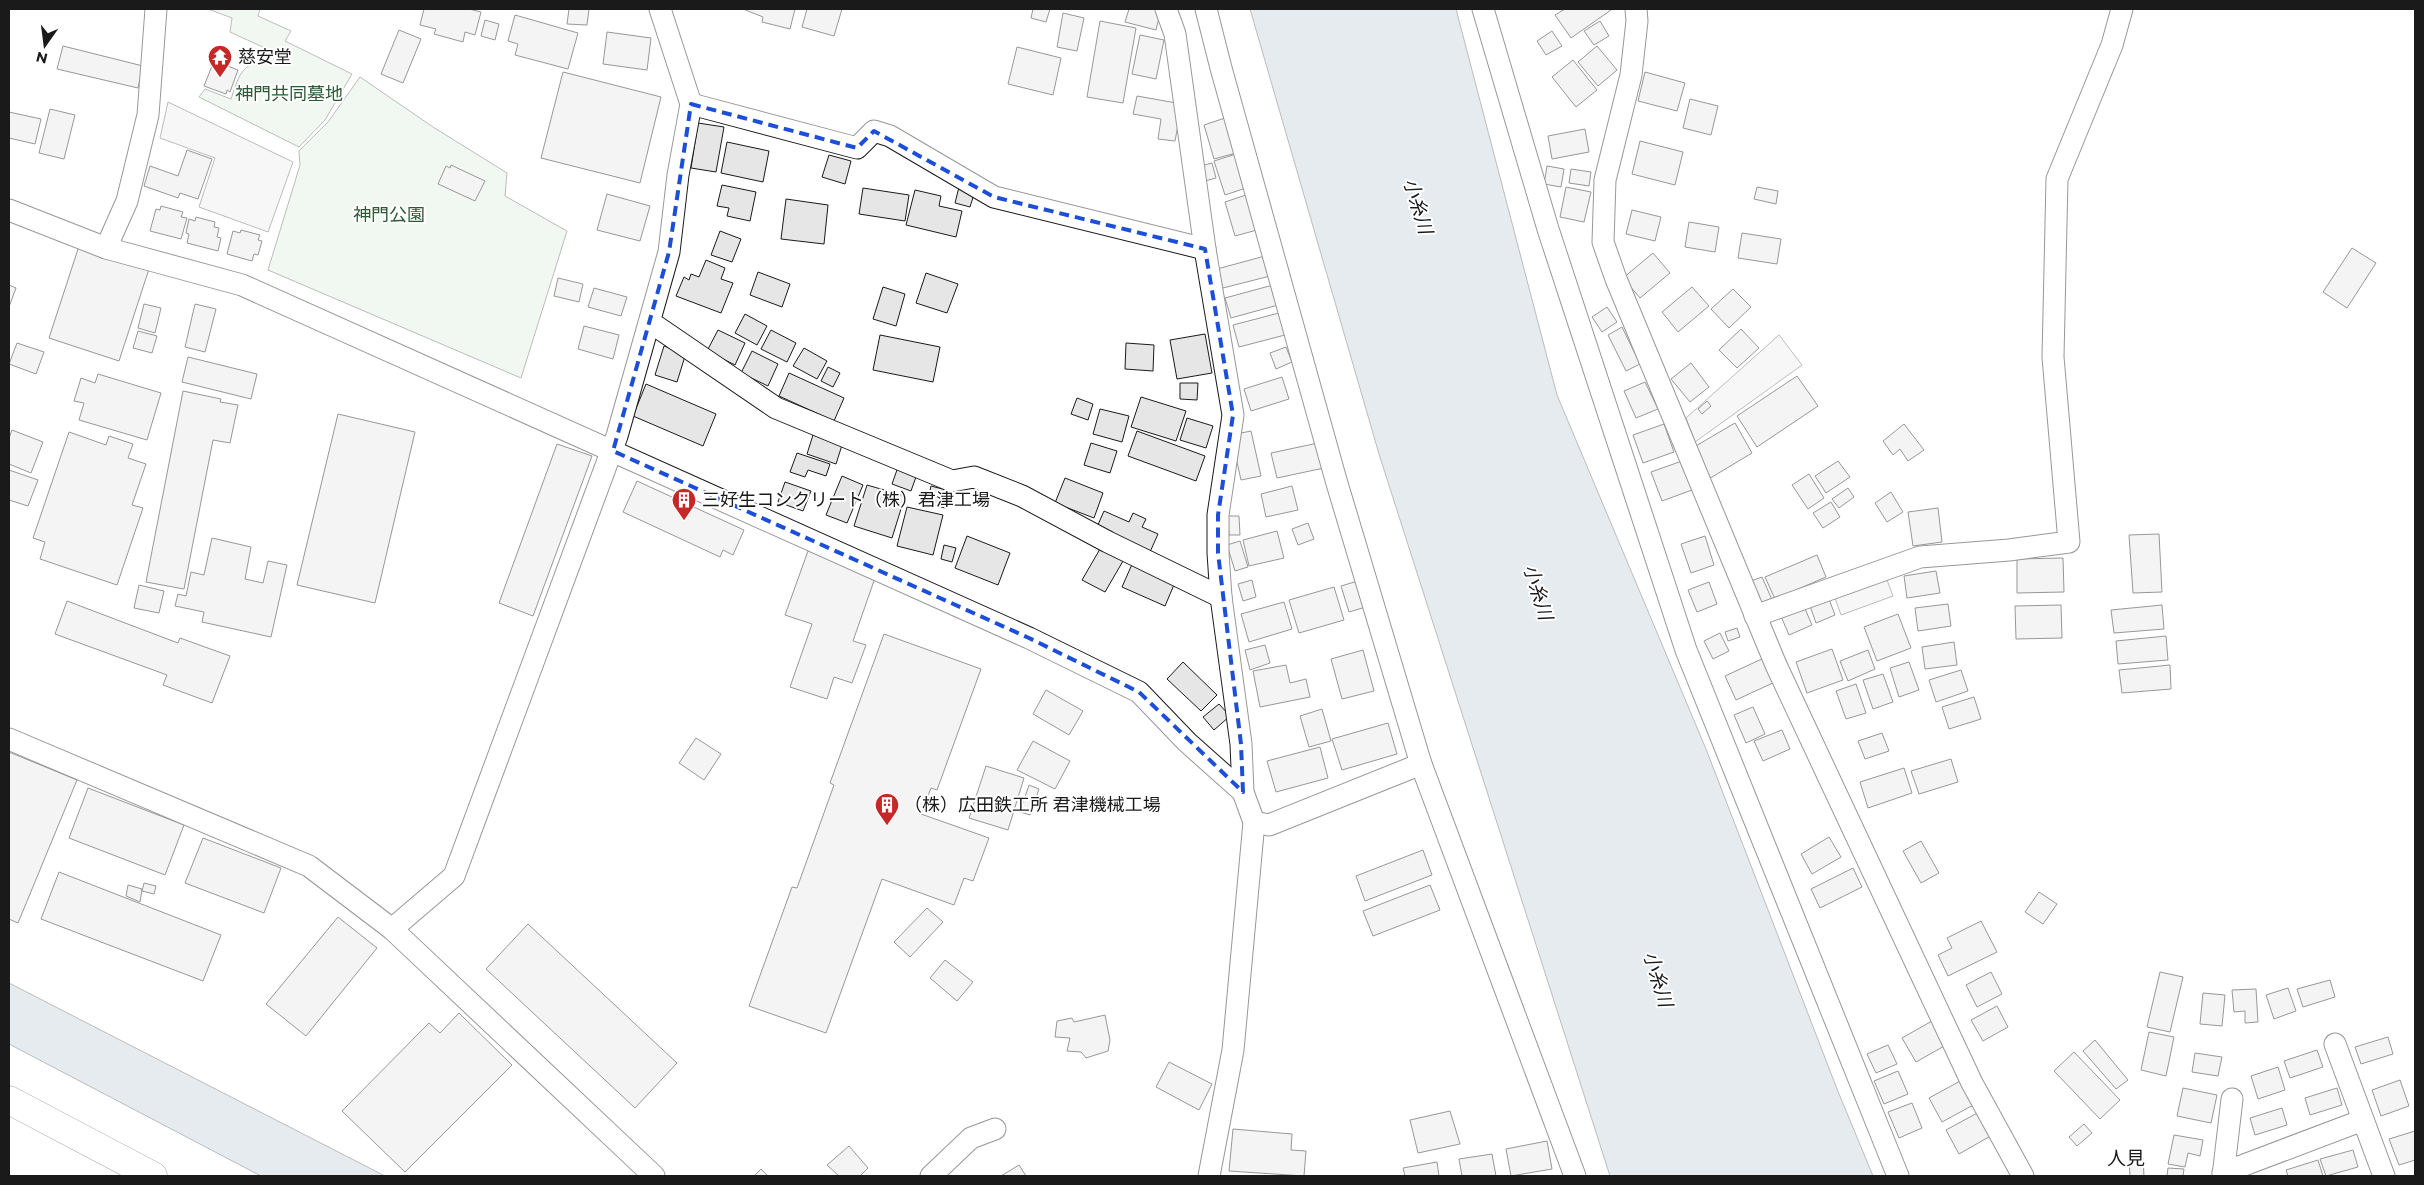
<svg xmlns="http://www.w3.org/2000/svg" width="2424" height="1185" font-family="Montserrat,'Noto Sans JP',sans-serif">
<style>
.green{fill:#e0efe3;stroke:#6a6a6a}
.parking{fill:#ededed;stroke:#6a6a6a}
.water{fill:#c6d2dc;stroke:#6a6a6a}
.building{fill:#e6e6e6;stroke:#1a1a1a}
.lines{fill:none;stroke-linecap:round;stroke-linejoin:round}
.minor-casing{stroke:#1a1a1a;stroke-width:23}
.primary-casing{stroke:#1a1a1a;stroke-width:29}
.minor{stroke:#fff;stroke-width:21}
.primary{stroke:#fff;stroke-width:28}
.marked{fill:none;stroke:#1d4ed8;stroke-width:4;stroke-dasharray:10 6;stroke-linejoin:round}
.labels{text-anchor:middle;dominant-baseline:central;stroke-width:4;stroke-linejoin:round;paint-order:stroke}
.poi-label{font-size:18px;fill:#1a1a1a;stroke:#fff;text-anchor:start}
.park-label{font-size:18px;fill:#2b5a34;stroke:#fff}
.water-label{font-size:19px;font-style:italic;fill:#1a1a1a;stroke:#fff}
.neighbourhood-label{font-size:19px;fill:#1a1a1a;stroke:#fff}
</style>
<rect width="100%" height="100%" fill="#fff"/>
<g class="green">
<path d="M208,9H260L258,16L291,31L285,41L352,74L325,120L299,147L199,97L205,89L231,99C236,84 241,63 259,63L267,49L230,32L232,18Z"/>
<polygon points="360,77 433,127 507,173 505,196 567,231 521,378 268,270 300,165 299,151 328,122"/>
</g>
<g class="parking">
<polygon points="168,102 293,162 268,232 199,207 215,158 160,138"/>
<polygon points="1779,335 1802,365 1695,442 1686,418"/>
<polygon points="1887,580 1893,596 1841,615 1835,598"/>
</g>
<g class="water">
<polygon points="1250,9 1456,9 1557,395 1706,749 1837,1089 1873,1176 1610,1176 1379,454"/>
<polygon points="9,983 385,1176 261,1176 9,1044"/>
</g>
<g class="building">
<polygon points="424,9 469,9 481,12 475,35 465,32 463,42 434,34 436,29 420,25"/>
<polygon points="569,9 589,9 587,25 567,24"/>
<polygon points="743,9 795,9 790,29 762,22 763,17"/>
<polygon points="807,9 842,9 834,36 802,27"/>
<polygon points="1033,9 1050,9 1046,22 1031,18"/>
<polygon points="1129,9 1161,9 1156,30 1125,22"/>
<polygon points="1565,9 1610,9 1611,10 1571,38 1555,15"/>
<polygon points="1063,13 1084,18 1077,51 1057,47"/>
<polygon points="515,15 578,33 568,69 515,55 518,44 508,41"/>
<polygon points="485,20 499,24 495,40 481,36"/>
<polygon points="1100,21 1136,28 1123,103 1087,97"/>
<polygon points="1600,21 1609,36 1594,45 1584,31"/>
<polygon points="399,30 421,39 403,83 381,74"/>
<polygon points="1552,31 1562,46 1546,55 1537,41"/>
<polygon points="607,32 651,38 647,70 603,64"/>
<polygon points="1140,35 1164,40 1156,79 1132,74"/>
<polygon points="63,46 143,66 138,88 57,69"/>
<polygon points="1597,46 1617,70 1598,86 1578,62"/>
<polygon points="1017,47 1061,58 1053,95 1008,84"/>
<polygon points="212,60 238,70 230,92 227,90 226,94 204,86 212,66 210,65"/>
<polygon points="1573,60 1597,90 1576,107 1552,77"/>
<polygon points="563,72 661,97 640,183 541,158"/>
<polygon points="1645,72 1685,83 1677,111 1638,101"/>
<polygon points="1137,96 1182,104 1175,141 1158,139 1161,119 1133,114"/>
<polygon points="1690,99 1718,106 1711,135 1683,128"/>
<polygon points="50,109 75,115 64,159 39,153"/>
<polygon points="9,112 41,119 35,144 9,138"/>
<polygon points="1225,118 1236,153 1214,159 1204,125"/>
<polygon points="698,123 724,127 716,172 691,168"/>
<polygon points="1585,129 1589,152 1552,159 1548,136"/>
<polygon points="1640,141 1683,152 1675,185 1632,174"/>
<polygon points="727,142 769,151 763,182 721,173"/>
<polygon points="187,150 212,159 198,199 180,193 178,198 144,186 150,166 178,176"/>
<polygon points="1236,154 1246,188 1225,195 1214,161"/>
<polygon points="829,155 851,161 845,184 822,177"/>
<polygon points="1212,163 1216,178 1205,181 1201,166"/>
<polygon points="451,165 485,181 475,201 438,184 446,166 450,168"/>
<polygon points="1547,166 1564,169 1561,187 1544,184"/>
<polygon points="1571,169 1591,172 1589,186 1569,183"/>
<polygon points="722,185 756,192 750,221 727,216 729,208 717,206"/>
<polygon points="959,187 975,191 970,207 955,203"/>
<polygon points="1566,187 1591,192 1584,222 1560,217"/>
<polygon points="1757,187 1778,191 1776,204 1754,199"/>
<polygon points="863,188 909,195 905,221 859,214"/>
<polygon points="915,190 941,196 939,206 962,211 956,237 906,225"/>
<polygon points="607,194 650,206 640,241 597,230"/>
<polygon points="1246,195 1257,230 1235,236 1225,202"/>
<polygon points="786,199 828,205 824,244 781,239"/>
<polygon points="161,206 183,212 181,217 187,218 181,239 150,231 156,209 160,210"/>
<polygon points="1632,210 1661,217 1655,241 1626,234"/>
<polygon points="196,217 215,222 214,227 219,228 217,237 221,238 218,251 187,243 189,234 186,233 189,219 195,221"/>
<polygon points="1689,222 1719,227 1715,252 1685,247"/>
<polygon points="241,230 260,235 258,240 262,241 258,255 254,254 252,261 227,254 233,231 240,233"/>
<polygon points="720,231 741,239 732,262 711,255"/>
<polygon points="1742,233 1781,239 1777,264 1738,258"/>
<polygon points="79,246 149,269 119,361 49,338"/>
<polygon points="2352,248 2376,263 2347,308 2323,292"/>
<polygon points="1653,253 1670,273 1640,298 1623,278"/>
<polygon points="1265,256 1270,276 1223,288 1217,269"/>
<polygon points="706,260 725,268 721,279 733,283 721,313 676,296 684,277 689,280 691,274 699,277"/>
<polygon points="758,272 790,284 782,307 750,295"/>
<polygon points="926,273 958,284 947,313 916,303"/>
<polygon points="558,278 583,284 579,302 554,296"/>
<polygon points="9,285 16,288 9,307"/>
<polygon points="1273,285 1278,305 1231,318 1225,298"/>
<polygon points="883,287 905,294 896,326 873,319"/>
<polygon points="1692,287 1709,306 1678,332 1662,312"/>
<polygon points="594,288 627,297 621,316 588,307"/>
<polygon points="1733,289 1751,307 1729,328 1711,309"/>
<polygon points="144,304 161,308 155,333 138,328"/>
<polygon points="195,304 216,309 205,352 185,347"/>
<polygon points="1607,307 1617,322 1602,332 1592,317"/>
<polygon points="1279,313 1285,335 1239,347 1233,325"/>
<polygon points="745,314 767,326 757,345 735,333"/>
<polygon points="584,326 619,335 613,359 578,349"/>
<polygon points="1622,327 1640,364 1626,371 1608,335"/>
<polygon points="1741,329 1759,348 1737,368 1719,350"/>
<polygon points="718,330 745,343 735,365 707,351"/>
<polygon points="771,330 796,343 787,362 761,349"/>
<polygon points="138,331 157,336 152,353 133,348"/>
<polygon points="1205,334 1212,373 1177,379 1170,340"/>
<polygon points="880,335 940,347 933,382 873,370"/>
<polygon points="17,343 44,352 36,374 9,364"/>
<polygon points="1126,343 1154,345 1153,371 1125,369"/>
<polygon points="664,346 686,353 677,382 655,375"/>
<polygon points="1286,347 1292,362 1276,369 1270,353"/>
<polygon points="804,348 827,361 817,379 793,366"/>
<polygon points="752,351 778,364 768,386 741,373"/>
<polygon points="188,357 257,374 251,399 182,382"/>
<polygon points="1691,363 1709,387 1690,402 1671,379"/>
<polygon points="828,367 840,373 833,387 821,381"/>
<polygon points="789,373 844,398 834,421 779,396"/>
<polygon points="98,374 161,393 147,440 79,420 84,403 74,401 81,378 95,383"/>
<polygon points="1797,376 1818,406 1757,447 1737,416"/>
<polygon points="1282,377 1289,399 1251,411 1244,389"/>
<polygon points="1645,382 1658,409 1636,418 1624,391"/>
<polygon points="1180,383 1198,383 1197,400 1180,399"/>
<polygon points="646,384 716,414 703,446 633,416"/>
<polygon points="183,391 221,399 220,402 238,405 230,443 213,440 184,589 146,582"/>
<polygon points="1141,397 1186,411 1176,441 1131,427"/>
<polygon points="1077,398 1093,404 1088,420 1071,414"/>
<polygon points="1707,401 1711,406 1702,414 1698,409"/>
<polygon points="1100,409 1129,416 1122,442 1093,434"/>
<polygon points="338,414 415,432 375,603 297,585"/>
<polygon points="1187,418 1213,426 1206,448 1180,440"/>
<polygon points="1735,423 1752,453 1707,480 1689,450"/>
<polygon points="1664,424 1674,452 1643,463 1633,435"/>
<polygon points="1904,424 1924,450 1908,461 1900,449 1893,455 1883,441"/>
<polygon points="12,430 43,442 31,473 9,464 9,438"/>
<polygon points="1137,431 1205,456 1196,481 1128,456"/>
<polygon points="1251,431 1261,476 1241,480 1231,435"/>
<polygon points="69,432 106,445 109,436 133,444 128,458 146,464 132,505 143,508 117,585 40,559 45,542 33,538"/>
<polygon points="813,435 842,445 836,464 807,454"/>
<polygon points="1091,443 1117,451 1110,473 1084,465"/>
<polygon points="1318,443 1324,468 1277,478 1271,453"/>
<polygon points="557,444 592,456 533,616 499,603"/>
<polygon points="797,453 830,464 826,476 808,470 805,477 790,472"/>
<polygon points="1682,461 1692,490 1662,501 1651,472"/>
<polygon points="1838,461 1850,477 1826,493 1815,476"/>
<polygon points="898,467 917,474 911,491 892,484"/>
<polygon points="9,470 38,480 28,506 9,500"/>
<polygon points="1809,474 1824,498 1808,509 1792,485"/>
<polygon points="842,476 863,485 847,523 826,515"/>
<polygon points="1065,478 1103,493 1094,518 1055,503"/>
<polygon points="637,481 744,530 733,555 723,550 720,557 623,512"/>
<polygon points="785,482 811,491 803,511 778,502"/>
<polygon points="867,485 905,496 892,538 854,526"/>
<polygon points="931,486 950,491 945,508 927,503"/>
<polygon points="1292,486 1298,510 1266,517 1261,494"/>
<polygon points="1848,488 1854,497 1839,508 1832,499"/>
<polygon points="1891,492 1903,512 1887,522 1875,503"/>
<polygon points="1831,502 1840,517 1823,528 1813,513"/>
<polygon points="907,507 943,515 933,555 897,546"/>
<polygon points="1938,508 1942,542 1913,546 1908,512"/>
<polygon points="1104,511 1129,522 1133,513 1146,519 1142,527 1158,534 1150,552 1097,527"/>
<polygon points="1228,516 1239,516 1240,535 1229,535"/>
<polygon points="1308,523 1314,539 1298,545 1292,529"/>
<polygon points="1277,531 1284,558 1249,566 1243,540"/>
<polygon points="2159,534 2162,592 2133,593 2129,535"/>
<polygon points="967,536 1010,553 998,585 955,568"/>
<polygon points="1705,536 1714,565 1691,573 1681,544"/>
<polygon points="212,538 251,547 245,579 263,583 268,561 287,565 271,637 202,622 204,612 175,606 178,594 186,596 191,572 204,575"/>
<polygon points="1240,541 1248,567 1235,571 1227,545"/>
<polygon points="944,545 956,548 952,562 941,559"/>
<polygon points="1100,549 1123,561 1105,592 1082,580"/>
<polygon points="808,551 876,575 853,641 866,645 852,683 834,677 827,699 790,687 812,624 785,615"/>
<polygon points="1817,555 1826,577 1775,599 1765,577"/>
<polygon points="2063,558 2064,592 2017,593 2017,559"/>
<polygon points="1133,562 1176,580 1165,606 1122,587"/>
<polygon points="1936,571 1940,593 1907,598 1904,576"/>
<polygon points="1762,577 1773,602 1762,606 1751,581"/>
<polygon points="1252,580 1256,597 1243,601 1238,584"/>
<polygon points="1361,580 1369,606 1349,612 1341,586"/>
<polygon points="1709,582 1717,604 1697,612 1688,590"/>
<polygon points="139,585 164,591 159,613 134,608"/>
<polygon points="1334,587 1344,620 1299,633 1289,600"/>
<polygon points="1829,599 1835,615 1816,623 1810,606"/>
<polygon points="67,601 178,643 180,638 230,656 212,703 163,685 167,675 55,634"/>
<polygon points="1284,602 1292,629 1249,642 1241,614"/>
<polygon points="1803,604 1812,625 1789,635 1780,614"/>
<polygon points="1948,604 1951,626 1918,631 1915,608"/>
<polygon points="2061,605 2062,638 2016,639 2015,606"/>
<polygon points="2162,605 2164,629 2114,633 2111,610"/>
<polygon points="1898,614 1911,648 1877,661 1864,627"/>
<polygon points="1737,628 1740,637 1728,641 1725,632"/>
<polygon points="1720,633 1729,651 1713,659 1704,641"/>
<polygon points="884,634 981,669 937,790 931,788 921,814 989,838 973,881 964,878 954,905 882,879 826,1033 749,1006 792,887 797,888 834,785 830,783"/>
<polygon points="2166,636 2168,660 2118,664 2116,641"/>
<polygon points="1954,642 1957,665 1925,669 1922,647"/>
<polygon points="1265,645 1270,663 1250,670 1245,650"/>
<polygon points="1832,649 1843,680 1807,693 1796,662"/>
<polygon points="1363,650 1374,691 1342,699 1331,659"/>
<polygon points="1868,650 1875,669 1848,681 1840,661"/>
<polygon points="1764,658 1775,682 1736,700 1725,676"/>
<polygon points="1183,662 1217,695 1201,711 1167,679"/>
<polygon points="1909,662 1919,690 1899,697 1890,668"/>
<polygon points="1286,665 1290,683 1306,679 1310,697 1260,707 1253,671"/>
<polygon points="2170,665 2171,689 2122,693 2119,670"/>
<polygon points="1961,670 1968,691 1936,702 1929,680"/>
<polygon points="1883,674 1893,702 1873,709 1863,680"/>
<polygon points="1856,684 1866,713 1846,719 1836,691"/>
<polygon points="1046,690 1083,711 1069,735 1033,714"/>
<polygon points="1974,697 1981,719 1949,729 1942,707"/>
<polygon points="1219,704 1230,716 1214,730 1203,717"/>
<polygon points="1753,707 1765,734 1746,743 1734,715"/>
<polygon points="1322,709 1331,741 1309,747 1300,716"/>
<polygon points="1388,723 1397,754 1342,770 1332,739"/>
<polygon points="1782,730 1790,749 1763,761 1754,741"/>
<polygon points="1882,733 1889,751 1865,759 1858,741"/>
<polygon points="696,738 721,754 704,780 679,763"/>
<polygon points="1033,741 1070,761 1055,789 1017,770"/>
<polygon points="1320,747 1328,778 1276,792 1267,761"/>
<polygon points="9,752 77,780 18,923 9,919"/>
<polygon points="1951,759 1958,782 1919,794 1911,771"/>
<polygon points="986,766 1024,778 1008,830 969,818"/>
<polygon points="1904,768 1912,793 1868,808 1860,782"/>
<polygon points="1029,785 1039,789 1030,815 1020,812"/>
<polygon points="88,788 184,825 165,875 69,838"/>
<polygon points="1829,837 1841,857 1812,874 1801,854"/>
<polygon points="203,838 281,868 264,913 185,883"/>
<polygon points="1921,841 1939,873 1921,883 1903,851"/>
<polygon points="1423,850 1432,875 1365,901 1356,876"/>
<polygon points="1853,868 1862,887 1820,908 1811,889"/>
<polygon points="59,872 221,935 203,981 41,919"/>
<polygon points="144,883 156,886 154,894 142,891"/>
<polygon points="128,885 142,889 140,902 126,896"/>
<polygon points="1430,885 1440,910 1373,936 1363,911"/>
<polygon points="2039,892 2057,904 2043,924 2025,912"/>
<polygon points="927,908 943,922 910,957 894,942"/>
<polygon points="338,917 377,948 306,1036 266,1004"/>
<polygon points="1981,921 1997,952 1948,976 1938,955 1952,948 1947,938"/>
<polygon points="528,924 677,1063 635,1108 486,969"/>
<polygon points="945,960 973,982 957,1001 930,978"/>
<polygon points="1991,972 2002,994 1977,1007 1966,985"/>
<polygon points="2160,972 2183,977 2170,1032 2147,1027"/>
<polygon points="2330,980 2335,997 2303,1007 2297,989"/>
<polygon points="2288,988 2296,1011 2274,1019 2266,995"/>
<polygon points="2256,989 2258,1022 2245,1023 2245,1011 2234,1012 2232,990"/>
<polygon points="2203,993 2225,995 2222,1026 2200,1024"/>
<polygon points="1997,1006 2008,1027 1983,1041 1971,1020"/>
<polygon points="459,1013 512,1065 405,1172 342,1111 429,1023 440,1033"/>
<polygon points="1105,1015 1110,1040 1108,1051 1086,1058 1081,1052 1067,1051 1070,1038 1055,1037 1057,1021 1072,1018 1074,1022"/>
<polygon points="1932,1021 1946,1045 1916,1062 1902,1038"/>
<polygon points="2149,1032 2174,1037 2166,1076 2141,1070"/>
<polygon points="2388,1037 2393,1054 2361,1064 2355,1047"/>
<polygon points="2095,1040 2128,1080 2116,1089 2083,1051"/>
<polygon points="1888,1045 1897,1064 1876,1073 1867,1054"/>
<polygon points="2317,1050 2323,1067 2290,1078 2284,1061"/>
<polygon points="2074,1052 2120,1100 2100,1119 2054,1071"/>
<polygon points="2195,1053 2222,1057 2218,1076 2192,1072"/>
<polygon points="1169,1062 1212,1084 1199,1110 1156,1087"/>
<polygon points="2278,1067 2285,1090 2258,1099 2251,1076"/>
<polygon points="1898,1071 1908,1094 1884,1104 1874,1081"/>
<polygon points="1964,1079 1977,1103 1942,1122 1929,1098"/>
<polygon points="2400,1080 2409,1106 2381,1116 2372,1090"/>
<polygon points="2183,1088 2217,1095 2211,1123 2177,1116"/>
<polygon points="2337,1088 2342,1105 2310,1115 2305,1098"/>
<polygon points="1912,1103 1922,1128 1899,1138 1888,1112"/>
<polygon points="2282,1108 2287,1125 2255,1135 2250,1118"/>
<polygon points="1450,1111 1460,1144 1418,1153 1410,1120"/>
<polygon points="1981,1111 1994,1134 1959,1154 1946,1130"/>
<polygon points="2084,1124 2092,1133 2077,1146 2069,1137"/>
<polygon points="1233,1129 1292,1134 1291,1150 1306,1151 1304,1176 1229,1171"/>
<polygon points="2415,1131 2415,1160 2399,1165 2389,1139"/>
<polygon points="2174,1135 2203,1140 2200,1156 2188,1153 2185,1167 2168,1164"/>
<polygon points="1547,1141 1552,1169 1511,1176 1506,1149"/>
<polygon points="849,1146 868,1168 860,1176 839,1176 827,1165"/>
<polygon points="2353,1150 2358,1167 2326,1176 2320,1159"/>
<polygon points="1492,1154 1496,1176 1462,1176 1459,1159"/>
<polygon points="2129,1158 2143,1158 2144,1176 2130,1176"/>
<polygon points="2318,1160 2323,1176 2288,1176 2286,1170"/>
<polygon points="1437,1162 1439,1176 1405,1176 1403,1168"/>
<polygon points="1019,1165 1026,1176 1001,1176"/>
<polygon points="2168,1168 2184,1169 2183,1176 2167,1176"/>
<polygon points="761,1169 768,1176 754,1176"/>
</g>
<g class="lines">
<defs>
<g id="minor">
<polyline points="1166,9 1175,34 1205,249 1233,415 1218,515 1218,553 1221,597 1241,744 1243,792 1254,822 1233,1050 1209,1176"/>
<polyline points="1206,9 1221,68 1336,480 1421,764 1575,1176"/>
<polyline points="1483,9 1548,229 1686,650 1898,1176"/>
<polyline points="1636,9 1637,21 1631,75 1605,180 1603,242 1616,279 1776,665 1972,1083 2023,1176"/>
<polyline points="691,104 857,148 874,131 890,136 994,197 1205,249"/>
<polyline points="9,210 106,248 242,285 1029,638 1139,692 1187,742 1243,792"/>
<polyline points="106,248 127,201 148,115 156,9"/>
<polyline points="650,322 776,408 952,481 974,477 1022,496 1108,542 1221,597"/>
<polyline points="1755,616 1920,557 2009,550 2069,542 2053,357 2057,179 2112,45 2122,9"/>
<polyline points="9,739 309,866 392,929 654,1176"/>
<polyline points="1254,822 1269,825 1421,764"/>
<polyline points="392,929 454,876 617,436 669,252 678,175 691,104 660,9"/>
<polyline points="2335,1044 2384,1176"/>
<polyline points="2223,1173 2363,1120"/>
<polyline points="931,1176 971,1138 995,1129"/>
<polyline points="2223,1176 2232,1099"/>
</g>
<polyline id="primary" points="9,1100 153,1176"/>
</defs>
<use href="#minor" class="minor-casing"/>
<use href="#primary" class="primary-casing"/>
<use href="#minor" class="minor"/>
<use href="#primary" class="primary"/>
</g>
<path d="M0 0H2424V1185H0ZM691,104L857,148L874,131L994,197L1205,249L1233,415L1218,515V553L1241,744L1243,792L1139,692L1029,638L613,451L669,252Z" fill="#fff" fill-opacity=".55" fill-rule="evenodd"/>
<path class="marked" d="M691,104L857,148L874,131L994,197L1205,249L1233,415L1218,515V553L1241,744L1243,792L1139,692L1029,638L613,451L669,252Z"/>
<defs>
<symbol id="temple-pin" viewBox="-11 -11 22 30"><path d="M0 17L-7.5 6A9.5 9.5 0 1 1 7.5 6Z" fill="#c62828" stroke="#fff"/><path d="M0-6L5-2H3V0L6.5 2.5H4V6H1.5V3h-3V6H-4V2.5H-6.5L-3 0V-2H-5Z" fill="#fff"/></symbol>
<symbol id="building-pin" viewBox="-11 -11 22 30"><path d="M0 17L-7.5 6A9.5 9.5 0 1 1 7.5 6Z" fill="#c62828" stroke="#fff"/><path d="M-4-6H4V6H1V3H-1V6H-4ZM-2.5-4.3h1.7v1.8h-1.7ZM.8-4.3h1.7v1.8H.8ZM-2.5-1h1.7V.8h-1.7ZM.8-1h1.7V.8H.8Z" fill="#fff"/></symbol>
</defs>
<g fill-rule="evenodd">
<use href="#temple-pin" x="206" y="43" width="28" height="38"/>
<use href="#building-pin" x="670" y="486" width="28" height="38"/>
<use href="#building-pin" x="873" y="791" width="28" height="38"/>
</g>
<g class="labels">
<g class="poi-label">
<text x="238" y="57">慈安堂</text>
<text x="702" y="500">三好生コンクリート（株）君津工場</text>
<text x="904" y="805">（株）広田鉄工所 君津機械工場</text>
</g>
<g class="park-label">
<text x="289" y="94">神門共同墓地</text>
<text x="389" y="215">神門公園</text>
</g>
<g class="water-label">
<text transform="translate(1418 206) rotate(73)">小糸川</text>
<text transform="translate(1538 592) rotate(73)">小糸川</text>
<text transform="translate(1658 979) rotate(73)">小糸川</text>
</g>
<g class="neighbourhood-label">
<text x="2126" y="1158">人見</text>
</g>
</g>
<rect width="2424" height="1185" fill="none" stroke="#1a1a1a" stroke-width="20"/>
<g transform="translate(45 45) rotate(194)" stroke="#ffffff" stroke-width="4" paint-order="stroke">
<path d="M0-4L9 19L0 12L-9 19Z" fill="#1a1a1a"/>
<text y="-8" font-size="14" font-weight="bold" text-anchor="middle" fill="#1a1a1a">N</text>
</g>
</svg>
